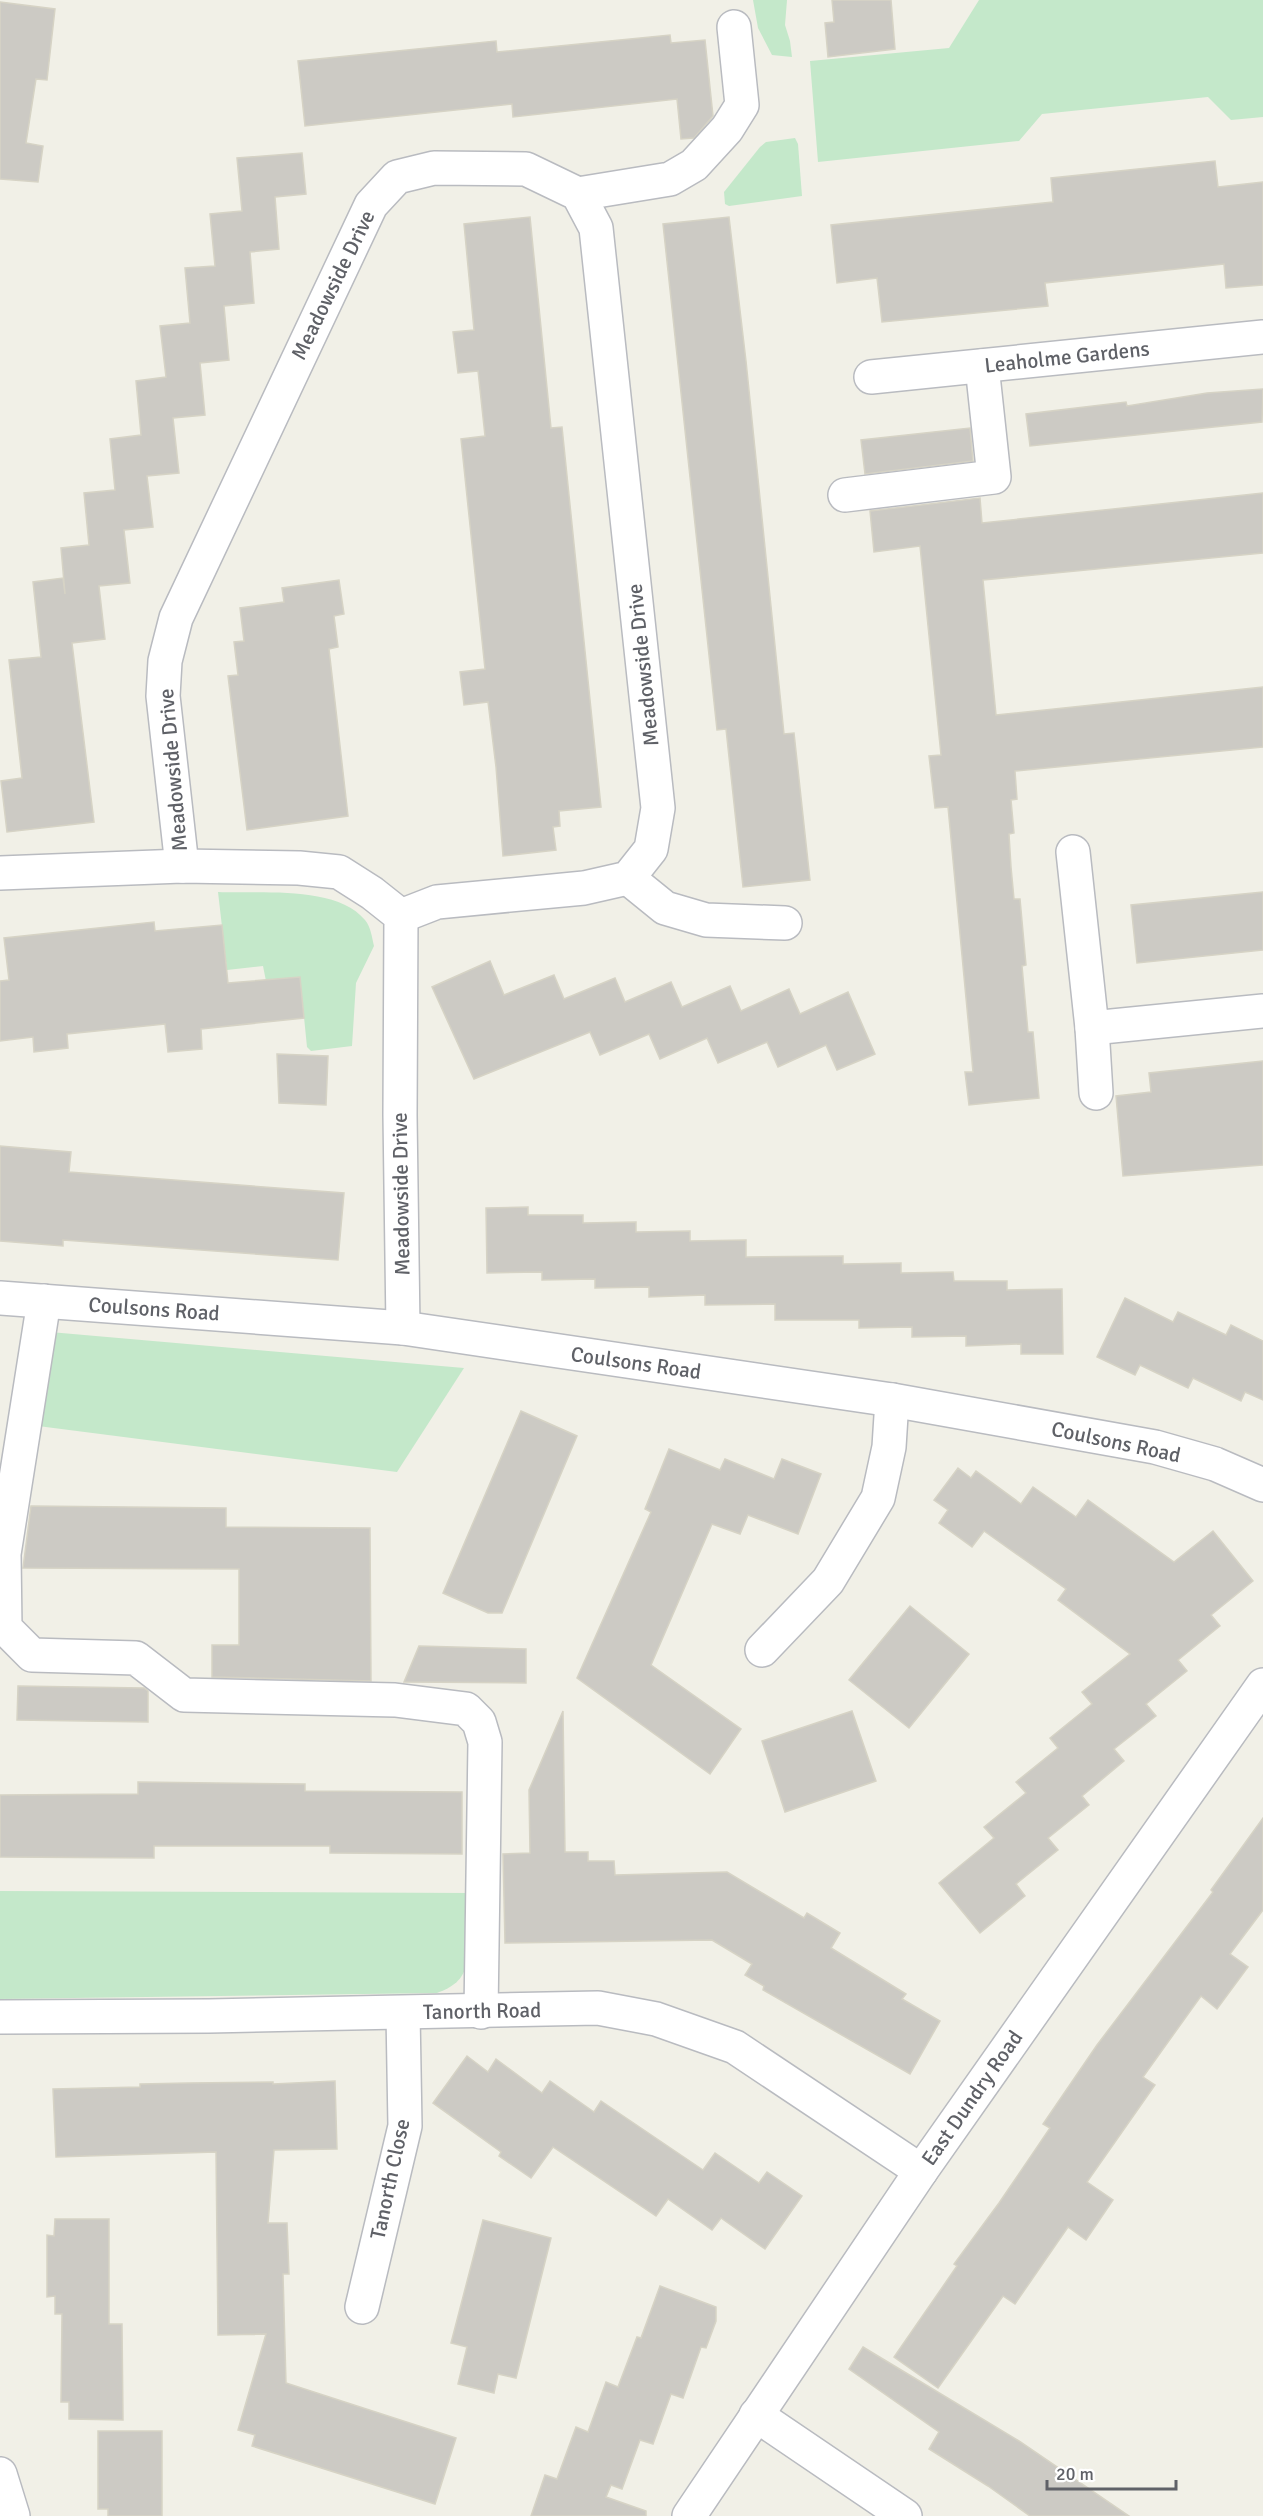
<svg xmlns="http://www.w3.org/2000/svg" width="1263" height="2516" font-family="Signika,sans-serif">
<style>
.green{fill:#c4e8ca}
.building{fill:#cccac4;stroke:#d6d3c5;stroke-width:1.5}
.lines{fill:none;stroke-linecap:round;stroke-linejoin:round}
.minor-casing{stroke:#b9bbc0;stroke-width:36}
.minor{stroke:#fff;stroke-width:33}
.labels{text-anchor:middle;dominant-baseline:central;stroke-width:4.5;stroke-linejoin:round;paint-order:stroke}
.street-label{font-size:21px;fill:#5f6167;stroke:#fff}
</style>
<rect width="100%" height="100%" fill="#f1f0e7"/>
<g class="green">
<polygon points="753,0 787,0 785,25 790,41 792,57 772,55 758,28"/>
<polygon points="979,0 1263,0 1263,117 1231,120 1208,97 1042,114 1019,141 818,162 810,61 949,48"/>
<polygon points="795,138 798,144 802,196 729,206 725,204 724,192 760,147 766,142"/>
<path d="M218,892C260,894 336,885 365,920C371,927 372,938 374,946L356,983L352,1046L311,1051L307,1047L300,977L266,981L263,966L227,970Z"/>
<polygon points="50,1332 464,1368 397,1472 38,1426"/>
<path d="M0,1891L469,1893L467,1963C463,1980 453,1987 437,1993L0,1999Z"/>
</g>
<g class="building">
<polygon points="832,0 891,0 895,49 828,57 825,23 834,22"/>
<polygon points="0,2 55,9 47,80 36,79 26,143 43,146 38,182 0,179"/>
<polygon points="670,35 671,43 705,40 713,116 694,138 681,139 677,99 513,117 512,104 305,126 298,61 496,41 497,52"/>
<polygon points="302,153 306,194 275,197 279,249 250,252 254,303 224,306 229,360 200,363 205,415 173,418 179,473 147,476 153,527 124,530 130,583 99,586 105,639 72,643 94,822 7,832 1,781 22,778 9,660 41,657 33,582 63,578 65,594 61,548 89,545 84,493 115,490 110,439 141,435 136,381 166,377 160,326 190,323 185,268 215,266 210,214 242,211 237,158"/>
<polygon points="1215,161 1218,187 1263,182 1263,285 1226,288 1224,264 1045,283 1048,306 882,322 877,278 837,283 831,225 1053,202 1051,178"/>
<polygon points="530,217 551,428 562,427 601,807 559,811 560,826 553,827 556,850 503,856 496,767 488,702 464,705 460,672 485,669 461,439 485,436 478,371 458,373 453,332 474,330 464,224"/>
<polygon points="729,217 746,361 784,734 794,733 810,880 743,887 726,729 717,730 663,224"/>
<polygon points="1263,389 1262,422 1030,446 1026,414 1126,402 1127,406 1207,393"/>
<polygon points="970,428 973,461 865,474 861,440"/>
<polygon points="1263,493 1263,553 983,580 996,715 1263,687 1263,747 1015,771 1017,799 1011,800 1014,833 1009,834 1011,867 1014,899 1020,899 1026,965 1022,966 1028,1032 1033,1032 1039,1098 969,1105 965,1072 973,1072 948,807 935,808 929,756 941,755 920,546 874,552 870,511 980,498 982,523"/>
<polygon points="339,580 344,614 334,616 338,647 329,649 348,816 247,830 228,676 238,675 234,642 244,641 240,608 284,602 282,588"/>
<polygon points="1263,892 1263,950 1137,963 1131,905"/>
<polygon points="154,922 155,931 222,925 228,983 300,977 304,1018 201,1029 202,1049 168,1052 165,1024 67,1034 68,1048 34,1052 33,1037 0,1041 0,981 9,980 4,938"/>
<polygon points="490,961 504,995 554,975 564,999 615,978 625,1002 671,982 682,1007 730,986 741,1011 789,989 800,1014 848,992 875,1054 837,1070 826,1045 778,1067 767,1042 718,1063 707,1038 660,1059 649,1034 600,1055 590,1032 474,1079 432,987"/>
<polygon points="277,1054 328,1056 326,1105 279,1103"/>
<polygon points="1263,1061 1263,1165 1123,1176 1116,1096 1151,1092 1149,1073"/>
<polygon points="0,1146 71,1152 69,1172 344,1193 338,1260 63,1240 63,1246 0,1241"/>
<polygon points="528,1207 528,1215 583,1215 583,1223 636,1222 636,1232 690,1231 690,1241 746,1240 746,1257 843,1256 843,1264 901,1263 901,1273 953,1272 954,1281 1007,1281 1007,1290 1062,1289 1063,1354 1021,1354 1021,1344 966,1346 966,1336 912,1337 912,1327 859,1328 859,1320 775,1320 775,1304 705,1305 705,1295 649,1297 649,1287 595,1288 595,1279 542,1280 542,1272 487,1273 486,1208"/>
<polygon points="1125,1298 1173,1322 1178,1312 1226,1335 1231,1325 1263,1341 1263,1400 1245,1392 1241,1401 1193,1378 1188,1388 1140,1365 1135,1375 1097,1357"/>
<polygon points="521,1411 577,1436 502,1613 488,1613 443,1593"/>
<polygon points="669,1449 720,1470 725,1459 774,1479 782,1459 821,1474 798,1534 748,1515 740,1534 712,1524 651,1665 741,1729 710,1774 577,1678 651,1512 645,1509"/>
<polygon points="958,1468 971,1478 976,1471 1021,1504 1033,1487 1076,1517 1088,1500 1174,1562 1213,1531 1253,1581 1211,1615 1220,1626 1178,1660 1187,1671 1146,1704 1156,1716 1114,1749 1124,1761 1082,1796 1089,1805 1048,1838 1058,1850 1016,1884 1025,1896 980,1933 939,1883 994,1838 984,1827 1026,1793 1016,1782 1058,1748 1050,1738 1092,1704 1082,1692 1130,1654 1058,1600 1066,1589 984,1531 972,1547 939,1523 948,1510 934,1500"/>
<polygon points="31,1506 226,1508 226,1527 370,1528 371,1681 212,1677 212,1645 239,1645 239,1569 23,1568"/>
<polygon points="910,1606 969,1654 909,1728 849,1680"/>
<polygon points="419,1646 526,1649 526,1683 404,1682"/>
<polygon points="18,1686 144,1688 148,1691 148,1722 17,1720"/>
<polygon points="563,1711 565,1852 588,1852 588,1861 614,1861 615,1875 727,1872 804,1918 807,1913 840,1933 831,1948 906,1994 902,1999 940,2021 910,2074 763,1990 764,1986 745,1975 752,1964 712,1940 505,1943 503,1854 530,1853 529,1790"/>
<polygon points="852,1711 876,1781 785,1812 762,1741"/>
<polygon points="138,1782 305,1784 305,1791 462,1792 462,1854 330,1853 330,1846 154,1846 154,1858 0,1857 0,1795 138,1794"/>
<polygon points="1263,1818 1263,1910 1230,1954 1248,1967 1217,2009 1201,1996 1143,2077 1155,2085 1087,2182 1113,2200 1086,2240 1068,2227 1015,2304 1003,2296 938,2388 894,2357 957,2266 954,2264 999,2203 1050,2128 1043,2124 1097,2045 1213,1892 1211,1890"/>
<polygon points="467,2056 488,2072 496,2059 542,2093 550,2081 594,2112 601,2101 703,2170 715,2153 759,2183 767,2172 802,2196 765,2249 721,2218 712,2230 668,2199 656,2216 553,2147 531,2178 499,2156 501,2152 433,2103"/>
<polygon points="335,2081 337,2149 274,2150 268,2223 287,2223 289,2274 283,2274 286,2383 456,2438 435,2504 252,2446 255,2435 238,2430 266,2334 218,2335 216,2152 56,2157 53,2089 140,2087 140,2084 188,2083 273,2082 273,2084"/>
<polygon points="55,2219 109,2219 109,2324 122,2324 123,2420 69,2419 69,2402 61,2402 62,2314 55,2314 55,2296 47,2297 47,2235 54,2236"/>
<polygon points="483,2220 551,2238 516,2378 498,2374 494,2393 458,2384 467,2347 451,2343"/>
<polygon points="660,2286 716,2307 716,2321 706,2348 701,2347 683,2398 671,2394 653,2444 640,2440 622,2489 611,2485 606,2497 646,2511 646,2516 531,2516 545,2475 557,2479 576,2427 588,2432 606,2382 618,2387 637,2337 641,2338"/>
<polygon points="863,2347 1019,2441 1129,2516 1030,2516 988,2486 929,2449 939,2432 849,2369"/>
<polygon points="98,2431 162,2431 162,2516 108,2516 108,2509 98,2509"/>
</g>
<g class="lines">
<defs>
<g id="minor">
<polyline points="578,194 670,179 694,165 727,129 742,105 734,27"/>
<polyline points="871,377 1263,337"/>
<polyline points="845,495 994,477 982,366"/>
<polyline points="1073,852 1092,1028 1263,1011"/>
<polyline points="182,866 163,696 165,661 176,618 371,205 397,177 434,168 526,169 578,194 596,228 658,808 651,849 628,878 584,888 437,902 401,916"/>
<polyline points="0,873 182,866 299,868 339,872 372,893 401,916 400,1115 403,1328"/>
<polyline points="628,878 665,908 706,920 785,923"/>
<polyline points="1092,1028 1096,1093"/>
<polyline points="0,1298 403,1328 892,1400 1155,1447 1215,1464 1263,1485"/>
<polyline points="44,1301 4,1554 5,1628 32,1655 136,1658 184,1695 395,1700 466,1709 479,1722 485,1742 481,2012"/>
<polyline points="762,1650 828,1581 878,1498 889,1447 892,1400"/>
<polyline points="0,2017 209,2016 598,2008 656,2019 735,2047 921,2171"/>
<polyline points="362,2307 405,2126 403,2013"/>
<polyline points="756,2415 905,2516"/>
<polyline points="0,2474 13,2516"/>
<polyline points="689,2516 921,2171 1263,1685"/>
</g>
</defs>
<use href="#minor" class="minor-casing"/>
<use href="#minor" class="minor"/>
</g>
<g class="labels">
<g class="street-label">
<text transform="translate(333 285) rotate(-64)">Meadowside Drive</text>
<text transform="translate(1067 357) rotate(-6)">Leaholme Gardens</text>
<text transform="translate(643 665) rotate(-96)">Meadowside Drive</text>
<text transform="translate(173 770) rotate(-95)">Meadowside Drive</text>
<text transform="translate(401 1194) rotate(-91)">Meadowside Drive</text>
<text transform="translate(154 1309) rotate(4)">Coulsons Road</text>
<text transform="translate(636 1363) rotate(8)">Coulsons Road</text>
<text transform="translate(1116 1442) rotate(12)">Coulsons Road</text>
<text transform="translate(482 2011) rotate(-1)">Tanorth Road</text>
<text transform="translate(972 2098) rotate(-55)">East Dundry Road</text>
<text transform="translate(390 2179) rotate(-78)">Tanorth Close</text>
</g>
</g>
<path d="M1047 2480v9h129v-9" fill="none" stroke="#5f6167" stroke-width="3"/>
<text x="1056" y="2480" font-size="18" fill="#5f6167" stroke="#ffffff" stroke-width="4.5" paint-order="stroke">20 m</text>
</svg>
